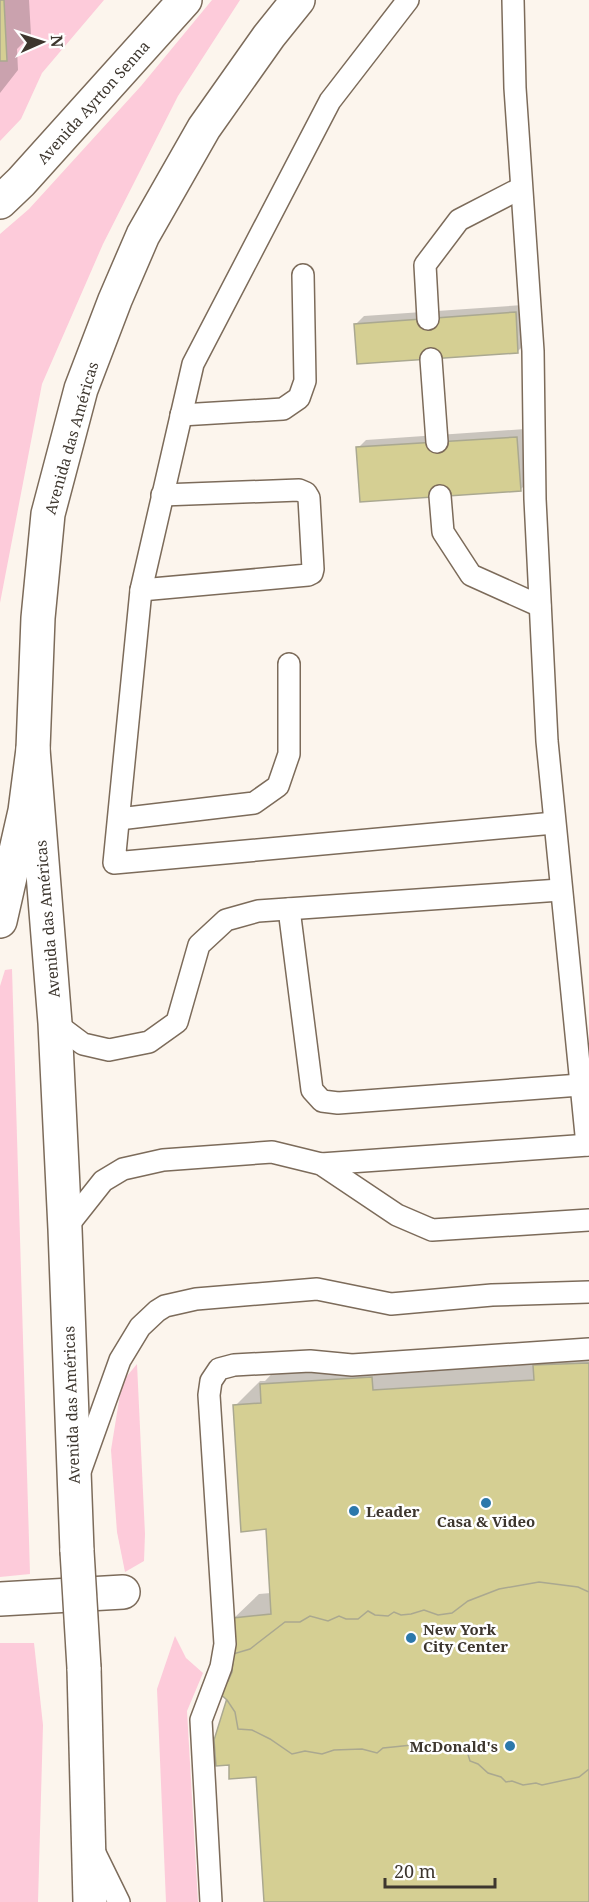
<svg xmlns="http://www.w3.org/2000/svg" width="589" height="1902" font-family="'Noto Serif',serif">
<style>
.green{fill:#fdcbda}
.shadow{fill:#0003}
.building{fill:#d5cf93;stroke:#aaa890;stroke-width:1.5}
.lines{fill:none;stroke-linecap:round;stroke-linejoin:round}
.lane-casing{stroke:#7c6b5a;stroke-width:24}
.street-casing{stroke:#7c6b5a;stroke-width:36}
.secondary-casing{stroke:#7c6b5a;stroke-width:36}
.highway-casing{stroke:#7c6b5a;stroke-width:36}
.lane{stroke:#fff;stroke-width:21}
.street{stroke:#fff;stroke-width:33}
.secondary{stroke:#fff;stroke-width:33}
.highway{stroke:#fff;stroke-width:33}
.secondary-bridge-casing{stroke:#7c6b5a;stroke-width:36;stroke-linecap:butt}
.secondary-bridge{stroke:#fff;stroke-width:33}
.poi-dot{fill:#2c78ab;stroke:#fff;stroke-width:2}
.labels{text-anchor:middle;dominant-baseline:central;stroke-width:5;stroke-linejoin:round;paint-order:stroke}
.street-label{font-size:15px;fill:#3d362e;stroke:#fff}
.poi-label{font-size:15px;font-weight:bold;fill:#3d362e;stroke:#fff;text-anchor:start}
</style>
<rect width="100%" height="100%" fill="#fcf5ed"/>
<g class="green">
<polygon points="4,0 104,0 42,73 21,119 0,141 0,61 7,61"/>
<polygon points="212,0 240,0 178,96 103,244 42,384 0,603 0,234 29,209 141,86"/>
<polygon points="12,969 30,1574 0,1577 0,986 5,970"/>
<polygon points="137,1364 145,1534 144,1561 125,1572 117,1532 111,1450 122,1382"/>
<polygon points="175,1636 186,1658 203,1673 187,1711 198,1902 166,1902 157,1689"/>
<polygon points="0,1643 34,1643 43,1725 38,1902 0,1902"/>
</g>
<g class="shadow">
<polygon points="0,0 29,0 31,35 17,49 18,70 0,93"/>
<polygon points="523,305 526,343 518,351 356,324 364,316"/>
<polygon points="525,429 528,482 520,490 358,448 366,440"/>
<polygon points="589,1340 589,1902 265,1902 257,1775 230,1694 229,1682 235,1669 234,1618 259,1594 271,1593 267,1527 235,1406 260,1381 265,1381 286,1359"/>
</g>
<g class="building">
<polygon points="0,0 4,0 7,61 0,61"/>
<polygon points="516,312 518,353 357,364 354,324"/>
<polygon points="517,437 521,491 360,502 356,447"/>
<polygon points="589,1363 589,1902 264,1902 256,1777 229,1779 229,1765 216,1766 214,1740 233,1679 233,1618 271,1614 266,1529 241,1532 233,1405 261,1403 260,1384 372,1377 373,1390 534,1380 533,1365"/>
<polygon points="539,1582 578,1587 589,1592 589,1769 579,1777 542,1785 536,1783 523,1785 512,1781 506,1782 501,1777 488,1773 478,1764 470,1761 467,1751 461,1744 437,1746 430,1749 412,1745 393,1747 383,1748 377,1753 362,1749 334,1750 322,1754 305,1751 292,1754 270,1739 252,1730 238,1729 235,1712 227,1700 218,1692 228,1681 232,1672 233,1654 250,1649 285,1622 300,1622 310,1616 328,1621 339,1616 346,1619 358,1619 368,1611 375,1615 388,1616 394,1612 401,1615 411,1614 424,1610 438,1615 452,1613 468,1601 499,1589"/>
</g>
<g class="lines">
<defs>
<g id="lane">
<polyline points="408,0 330,101 193,364 141,590 114,863 554,823"/>
<polyline points="513,0 515,88 533,351 535,499 547,741 587,1145"/>
<polyline points="428,319 425,265 459,220 521,188"/>
<polyline points="431,359 437,442"/>
<polyline points="181,415 283,409 299,398 305,381 303,275"/>
<polyline points="440,496 443,532 471,575 540,606"/>
<polyline points="141,590 308,575 312,573 313,569 309,498 306,493 299,490 162,495"/>
<polyline points="119,819 254,803 278,786 289,754 289,664"/>
<polyline points="289,909 312,1090 322,1101 338,1103 580,1085"/>
<polyline points="55,1023 83,1044 109,1050 149,1042 177,1022 199,945 226,920 258,911 560,890"/>
<polyline points="321,1164 589,1145"/>
<polyline points="65,1229 103,1181 123,1169 163,1160 272,1152 321,1164 397,1215 432,1230 589,1220"/>
<polyline points="81,1469 120,1360 140,1327 157,1311 165,1306 196,1299 317,1289 391,1304 492,1295 589,1292"/>
<polyline points="93,1849 119,1902"/>
<polyline points="211,1902 201,1720 221,1667 225,1644 209,1395 211,1381 219,1369 234,1365 310,1361 352,1365 589,1349"/>
</g>
<polyline id="street" points="0,1599 123,1592"/>
<g id="secondary">
<polyline points="77,1551 65,1229 55,1023 33,749 38,618 48,514 81,389 115,300 143,235 204,128 269,36 298,0"/>
<polyline points="84,1668 90,1902"/>
</g>
<g id="highway">
<polyline points="0,202 21,182 185,0"/>
<polyline points="0,921 25,811 33,749"/>
</g>
</defs>
<use href="#lane" class="lane-casing"/>
<use href="#street" class="street-casing"/>
<use href="#secondary" class="secondary-casing"/>
<use href="#highway" class="highway-casing"/>
<use href="#lane" class="lane"/>
<use href="#street" class="street"/>
<use href="#secondary" class="secondary"/>
<use href="#highway" class="highway"/>
<defs>
<polyline id="secondary-bridge" points="77,1551 84,1668"/>
</defs>
<use href="#secondary-bridge" class="secondary-bridge-casing"/>
<use href="#secondary-bridge" class="secondary-bridge"/>
</g>
<g class="poi-dot">
<circle cx="486" cy="1503" r="6"/>
<circle cx="354" cy="1511" r="6"/>
<circle cx="411" cy="1638" r="6"/>
<circle cx="510" cy="1746" r="6"/>
</g>
<g class="labels">
<g class="street-label">
<text transform="translate(93 102) rotate(-48)">Avenida Ayrton Senna</text>
<text transform="translate(71 438) rotate(-74)">Avenida das Américas</text>
<text transform="translate(47 919) rotate(-95)">Avenida das Américas</text>
<text transform="translate(71 1405) rotate(-92)">Avenida das Américas</text>
</g>
<g class="poi-label">
<text x="366" y="1511">Leader</text>
<text x="486" y="1521" text-anchor="middle">Casa &amp; Video</text>
<text x="423" y="1629">New York<tspan x="423" dy="17">City Center</tspan></text>
<text x="498" y="1746" text-anchor="end">McDonald's</text>
</g>
</g>
<g transform="translate(42 42) rotate(87)" stroke="#ffffff" stroke-width="4.5" paint-order="stroke">
<path d="M0-4.5L10 22L0 15L-10 22Z" fill="#3d362e"/>
<text y="-9" font-size="16" font-weight="bold" text-anchor="middle" fill="#3d362e">N</text>
</g>
<path d="M385 1878v9h110v-9" fill="none" stroke="#3d362e" stroke-width="3"/>
<text x="394" y="1878" font-size="18" fill="#3d362e" stroke="#ffffff" stroke-width="4.5" paint-order="stroke">20 m</text>
</svg>
